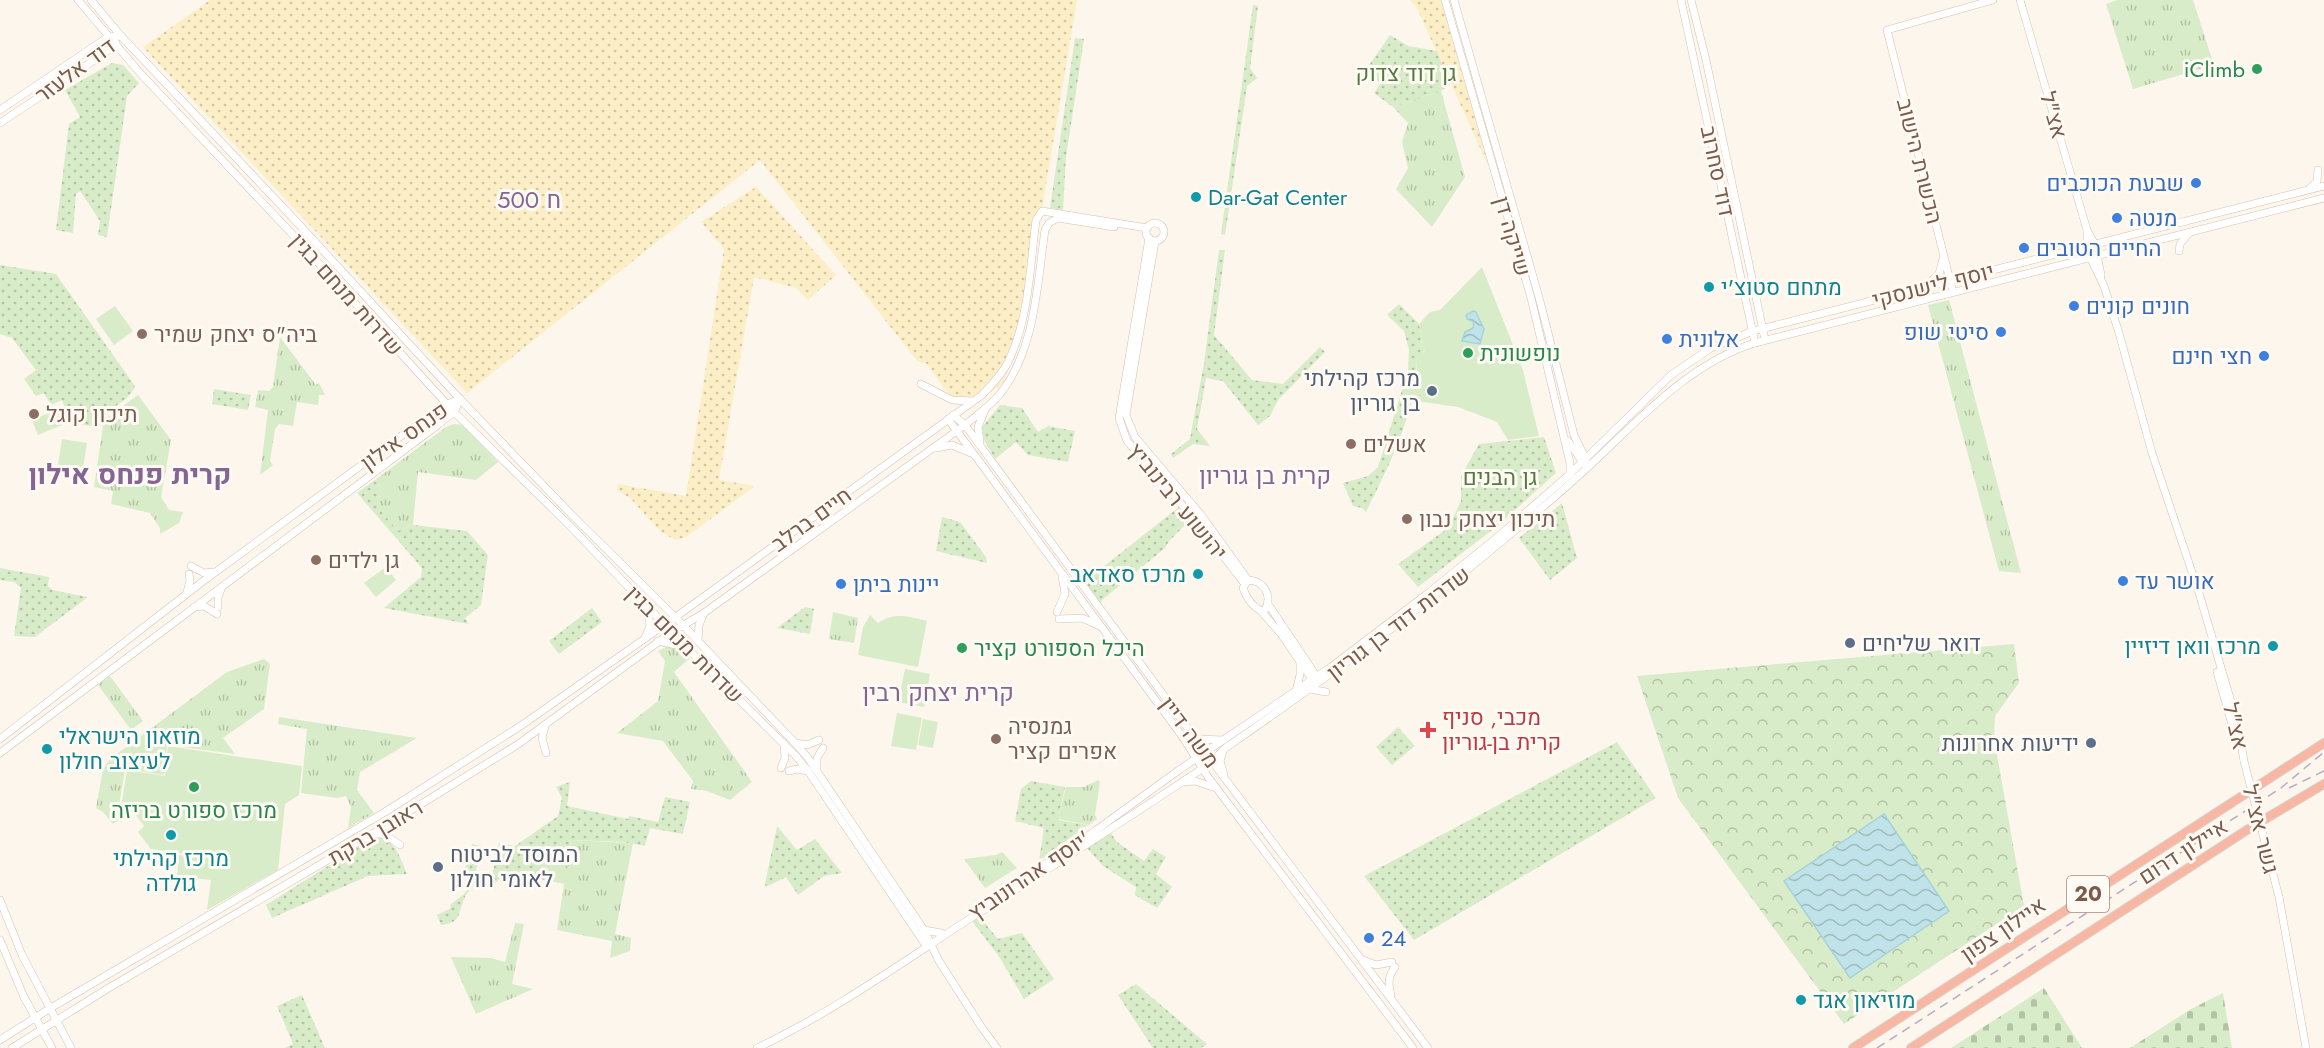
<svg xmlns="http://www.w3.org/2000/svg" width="2324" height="1048" font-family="Jost,Heebo,sans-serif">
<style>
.grass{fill:url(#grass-tufts)}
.forest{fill:url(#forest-crowns)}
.sand{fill:url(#sand-dots)}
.cemetery{fill:url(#cemetery-stones)}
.park{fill:url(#park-dots)}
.pitch{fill:#d8ecc9}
.water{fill:url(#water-waves);stroke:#a5d3da;stroke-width:1.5}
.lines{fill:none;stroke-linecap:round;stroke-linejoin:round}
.secondary-casing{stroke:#d6c0b0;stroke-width:8}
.highway-casing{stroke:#dad1cd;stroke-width:10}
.secondary{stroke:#fff;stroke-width:7}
.highway{stroke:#f7b7a3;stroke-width:8}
.rail{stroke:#b9a8c9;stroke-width:1.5;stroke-dasharray:9 6;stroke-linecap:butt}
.secondary-bridge-casing{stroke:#d6c0b0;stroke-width:8;stroke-linecap:butt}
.secondary-bridge{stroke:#fff;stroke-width:7}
.leisure-dot{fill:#2e9e5b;stroke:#fffaf3;stroke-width:2}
.shop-dot{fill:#3f7fe0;stroke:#fffaf3;stroke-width:2}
.culture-dot{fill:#0f9aa8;stroke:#fffaf3;stroke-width:2}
.education-dot{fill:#8d6e63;stroke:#fffaf3;stroke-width:2}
.service-dot{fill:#5c6f8a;stroke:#fffaf3;stroke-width:2}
.health-dot{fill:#e0444e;stroke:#fffaf3;stroke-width:2}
.labels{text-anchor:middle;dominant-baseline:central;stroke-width:6;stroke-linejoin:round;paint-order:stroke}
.shield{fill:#fffaf3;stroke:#a28b7f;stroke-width:1.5}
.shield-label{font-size:21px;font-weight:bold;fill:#7a5c4d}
.leisure-label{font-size:22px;fill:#27864d;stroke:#fffaf3;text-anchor:start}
.street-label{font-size:22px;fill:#7a5c4d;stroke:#fffaf3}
.park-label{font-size:22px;fill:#537a41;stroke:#fffaf3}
.shop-label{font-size:22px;fill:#366cbe;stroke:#fffaf3;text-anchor:start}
.culture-label{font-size:22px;fill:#0d838f;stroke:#fffaf3;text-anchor:start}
.education-label{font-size:22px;fill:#785e54;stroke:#fffaf3;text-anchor:start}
.service-label{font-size:22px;fill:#4e5e75;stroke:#fffaf3;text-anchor:end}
.health-label{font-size:22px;fill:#be3a42;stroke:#fffaf3;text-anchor:start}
.neighbourhood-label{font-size:24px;fill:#846695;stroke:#fffaf3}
.district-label{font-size:28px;font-weight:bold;fill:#846695;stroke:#fffaf3}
</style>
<defs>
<pattern id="grass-tufts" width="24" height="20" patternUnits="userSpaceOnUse" patternTransform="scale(1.5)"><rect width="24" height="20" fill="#d8ecc9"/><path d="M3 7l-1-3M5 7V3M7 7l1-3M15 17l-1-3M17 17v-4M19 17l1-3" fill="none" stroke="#b4c2a5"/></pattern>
<pattern id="forest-crowns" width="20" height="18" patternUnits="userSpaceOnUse" patternTransform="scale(1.5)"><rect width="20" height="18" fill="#d8ecc9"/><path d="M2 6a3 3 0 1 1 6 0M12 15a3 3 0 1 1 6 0" fill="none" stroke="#b4c2a5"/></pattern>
<pattern id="sand-dots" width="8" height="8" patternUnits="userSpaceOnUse" patternTransform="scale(1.5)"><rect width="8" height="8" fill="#fcefc7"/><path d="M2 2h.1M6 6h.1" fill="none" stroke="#d1c5a4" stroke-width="1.8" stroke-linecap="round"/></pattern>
<pattern id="cemetery-stones" width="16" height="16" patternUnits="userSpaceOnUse" patternTransform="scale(1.5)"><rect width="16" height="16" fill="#d8ecc9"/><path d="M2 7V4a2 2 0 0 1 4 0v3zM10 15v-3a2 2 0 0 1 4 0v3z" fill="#b4c2a5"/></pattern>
<pattern id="park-dots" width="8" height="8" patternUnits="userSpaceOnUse" patternTransform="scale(1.5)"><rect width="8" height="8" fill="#d8ecc9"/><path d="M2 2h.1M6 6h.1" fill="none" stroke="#b4c2a5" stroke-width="1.8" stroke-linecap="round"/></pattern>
<pattern id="water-waves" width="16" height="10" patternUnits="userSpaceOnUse" patternTransform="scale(1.5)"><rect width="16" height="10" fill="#bfe3e8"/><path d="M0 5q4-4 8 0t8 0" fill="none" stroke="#a0bbbe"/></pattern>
</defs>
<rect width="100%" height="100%" fill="#fdf6ec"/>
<g class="grass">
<polygon points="2118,0 2193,0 2214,65 2133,89 2106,4"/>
<polygon points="1441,91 1465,177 1432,227 1396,189 1408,168 1402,142 1408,123 1393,107"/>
<polygon points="1949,300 2021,573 1999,571 1928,305"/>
<polygon points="280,337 316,385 319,383 325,395 319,395 318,405 297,402 293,426 279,424 275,429 270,461 273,465 260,475 268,410 255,407 258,390 269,391 273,387"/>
<polygon points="138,395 171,440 161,497 169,510 183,512 179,523 160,534 160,528 150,513 111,504 113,491 94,487 104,420"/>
<polygon points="454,424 462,425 498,462 476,480 418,472 413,525 398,531 377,506 380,487 375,480 446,427"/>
<polygon points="833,612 858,618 854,643 829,639"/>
<polygon points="666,647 676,647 690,658 674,672 752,782 730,800 707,791 691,789 693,781 663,741 617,733 658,701 665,661 658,651"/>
<polygon points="264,659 270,664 264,709 223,738 235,754 167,745 164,775 125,769 118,812 121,818 113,824 103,812 96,808 103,769 110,759 227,672"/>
<polygon points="110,676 143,721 131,730 98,685"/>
<polygon points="279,717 417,738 360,772 357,790 374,813 348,828 351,807 346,796 337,798 301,793 307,729 278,724"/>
<polygon points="1098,780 1100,782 1095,815 1097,819 1089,825 1058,819 1066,787 1084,787"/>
<polygon points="571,840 633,843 615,934 631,938 630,951 610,958 612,941 557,930"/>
<polygon points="1002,852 1017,868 985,888 964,859 996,855"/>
<polygon points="515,923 524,924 512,984 533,989 476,1014 451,957 490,958 505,962"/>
</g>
<polygon class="forest" points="2014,644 2019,683 1995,716 1994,738 2024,906 1844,1024 1678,798 1637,676"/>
<g class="sand">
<polygon points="210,0 1077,0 1020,340 1003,383 980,400 961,402 949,395 926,363 918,362 760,160 467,393 143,47"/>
<polygon points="1409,0 1441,0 1489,168 1416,6"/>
<polygon points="756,187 836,275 808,300 796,288 754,277 719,480 755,486 686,537 676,540 662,533 630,498 617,490 618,484 686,496 724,249 701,222"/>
</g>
<g class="cemetery">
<polygon points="2044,988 2082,1048 1951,1048"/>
<polygon points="2223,993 2232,1048 2130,1048 2191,1009"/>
</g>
<g class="park">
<polygon points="1253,5 1258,6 1250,68 1257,78 1247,86 1225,235 1221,234"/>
<polygon points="1390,35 1408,46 1437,51 1450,86 1441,91 1393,107 1374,93 1381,83 1365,71"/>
<polygon points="1075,38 1084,39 1066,157 1063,210 1050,208"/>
<polygon points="112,63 123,65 139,83 127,96 107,237 98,235 100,221 80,191 76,194 73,233 56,230 69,124 80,117 65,90"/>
<polygon points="1219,250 1225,250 1214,335 1252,380 1283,384 1320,347 1325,352 1278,400 1270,416 1258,425 1223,381 1206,378 1197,429 1210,446 1193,444 1173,458 1171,454 1190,439 1204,363"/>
<path d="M0,265L56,274L135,386C127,406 105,405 98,427L71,423L62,400L51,405L44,393L36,396L24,379L36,370L12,338L0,334Z"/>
<path d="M1399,304L1419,324L1425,352L1417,354C1418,409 1390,464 1366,512L1362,508L1353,506L1343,483L1368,476L1378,467L1408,371L1409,350L1404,331L1387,315Z"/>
<polygon points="214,389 251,395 248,410 212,404"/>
<polygon points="1000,405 1022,408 1038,432 1048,426 1075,431 1068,462 1028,455 1016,442 995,459 984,440 982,427"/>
<polygon points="1544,437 1556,473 1496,527 1418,587 1398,564 1448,528 1461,501 1461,476 1479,444"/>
<polygon points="375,480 380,487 377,506 398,531 413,525 467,531 488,555 481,605 465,618 469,624 384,608 421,577 422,568 357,493"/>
<polygon points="1562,503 1577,558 1550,580 1519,538"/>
<polygon points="1179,507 1184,514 1184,526 1169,541 1165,548 1102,600 1100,604 1084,582"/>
<polygon points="942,517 960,522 986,557 987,563 936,551"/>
<polygon points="0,568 49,577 48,586 52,590 88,597 35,637 14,636 21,588 14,582 0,580"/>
<polygon points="805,607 814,609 810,634 777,628"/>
<polygon points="592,608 602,622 559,654 549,641"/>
<polygon points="1398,727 1415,746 1392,765 1376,747"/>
<polygon points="1617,742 1656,798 1414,940 1364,876"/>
<polygon points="1031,781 1065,787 1058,820 1088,825 1039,861 1044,828 1015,821 1021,789"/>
<polygon points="570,782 567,806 628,819 629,816 658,822 665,797 690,802 683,834 650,828 645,846 624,842 571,840 565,884 506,872 489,890 499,843 515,846 558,816 562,798 556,787"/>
<polygon points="777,826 797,850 815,839 842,873 824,876 798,895 786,877 766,887 765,884"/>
<polygon points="1110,832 1117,842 1144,861 1153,849 1166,857 1156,874 1172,887 1157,908 1135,895 1136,887 1103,866 1087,848"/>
<path d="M381,836C397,845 400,857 407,874L368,876L272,918L266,905L374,837Z"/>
<path d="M472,844L481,846L475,876L480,877L479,880C474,886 467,891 464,899C457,914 463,922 441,925L437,915L451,908L450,905L464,894L472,884L463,875Z"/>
<polygon points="979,916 998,939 1022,933 1054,979 1024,999 1000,958 972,921"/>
<polygon points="1136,984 1207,1044 1201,1048 1153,1048 1118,995"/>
<polygon points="302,995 325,1048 285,1048 293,1044 277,1006"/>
</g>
<g class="pitch">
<polygon points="1482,267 1523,370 1539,436 1508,440 1497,422 1458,407 1410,400 1417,372 1417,353 1425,352 1419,324 1430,312 1440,310"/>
<polygon points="115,306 133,331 114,345 96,319"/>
<polygon points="61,408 67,423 38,435 32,420"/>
<polygon points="62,439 87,443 82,475 57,471"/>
<polygon points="386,567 396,580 376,597 364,583"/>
<path d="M870,615L878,623C895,612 908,616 927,621L918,667L858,655L863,627Z"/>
<polygon points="905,669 930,674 924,707 898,702"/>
<polygon points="897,713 922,718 916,750 891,746"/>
<polygon points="923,719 938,722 933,748 918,745"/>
<polygon points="168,746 302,766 299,795 285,804 278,870 207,910 211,880 177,876 179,855 204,857 151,849 138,832 144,826 132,810 123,817 120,813 127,770 165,776"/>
<polygon points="540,862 565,867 562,882 537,877"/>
</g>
<g class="water">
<polygon points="1473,311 1476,312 1484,329 1480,344 1462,341 1465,332 1473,328 1474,322 1467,319 1466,315"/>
<polygon points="1884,814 1949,911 1850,978 1784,881"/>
</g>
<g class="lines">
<defs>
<g id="secondary">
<polyline points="78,0 140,73 293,235 454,412 569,525 687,648 796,756 808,771 925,944 930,945"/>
<polyline points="91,0 121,36 293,218 460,399 571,514 679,621 795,743 808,758 924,930 939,961 982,1028 997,1048"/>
<polyline points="1445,0 1531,298 1570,463 1570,474"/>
<polyline points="1454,0 1540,301 1574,435 1586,460"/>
<polyline points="1681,0 1755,343"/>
<polyline points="1691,0 1706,60 1765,340"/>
<polyline points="2020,0 2087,230 2095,245 2101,275"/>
<polyline points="0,110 108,37 121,36"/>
<polyline points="0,123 102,55 116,43"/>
<polyline points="2310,188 2317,181 2318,170"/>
<polyline points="2167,214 2177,222 2184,222"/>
<circle cx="1155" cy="232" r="9"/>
<polyline points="2087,230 2087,246 2090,257 2104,286 2119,333 2152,453 2199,593 2237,722 2244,761"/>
<polyline points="1149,238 1119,418 1127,441 1196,521 1245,584"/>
<polyline points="1155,241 1126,415 1135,437 1202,516 1248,580"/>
<polyline points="2179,251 2180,244 2189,233"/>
<polyline points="1928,284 1939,274 1943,259"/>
<polyline points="1953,292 1887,30 1993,0"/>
<polyline points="921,384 952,400 972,401"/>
<polyline points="953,415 965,425 1226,780 1428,1048"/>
<polyline points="948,419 1182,736 1208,777 1413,1048"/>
<polyline points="1568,441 1584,464"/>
<polyline points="980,442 978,427 985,410"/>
<polyline points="936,448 952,445 971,453"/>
<polyline points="191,566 204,573 213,572"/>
<path d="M1248,580C1264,581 1273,595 1265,610L1261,611C1252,606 1246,597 1243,588Z"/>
<polyline points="187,592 190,581 189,574"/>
<polyline points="1268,604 1319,680"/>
<polyline points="194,607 204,606 217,614"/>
<polyline points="218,607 218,597 222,587"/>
<polyline points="1261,611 1281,634 1312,679 1314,680"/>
<polyline points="1057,612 1065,594 1062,576"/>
<polyline points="1059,619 1082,618 1100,626"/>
<polyline points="645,638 650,626 648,609"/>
<polyline points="658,641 685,647"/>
<polyline points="698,641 699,625 704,613"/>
<polyline points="2217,672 2237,742"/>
<polyline points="1310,689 1326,692"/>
<polyline points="1296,691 1300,675 1300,662"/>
<polyline points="545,726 542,738 546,753"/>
<polyline points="0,739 202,582 442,406 460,399"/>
<polyline points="1195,739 1224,740"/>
<polyline points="796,743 807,745 819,740"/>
<polyline points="1223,751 1220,761 1224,775"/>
<polyline points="0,753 439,424 454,412 460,399"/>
<polyline points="781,768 785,758 784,744"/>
<polyline points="817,769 817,758 823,748"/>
<polyline points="789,771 797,769 808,771"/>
<polyline points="1183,782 1195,781 1216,788"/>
<polyline points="374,833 385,835 400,845"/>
<polyline points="2279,897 2306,1048"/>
<polyline points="0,900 22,955 71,1048"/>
<polyline points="979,908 1095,831 1179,770 1331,667 1427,594 1500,535 1570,474 1671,375 1711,348 1753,331 2324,186"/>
<polyline points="924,930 941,933"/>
<polyline points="0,940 24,997 52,1048"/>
<polyline points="1363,960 1376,965 1392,962"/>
<path d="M1391,995C1388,984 1388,976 1395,967"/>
<path d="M0,1040L49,1009L385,812L522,725L684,611L982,395C991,385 1002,375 1008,362C1029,320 1030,266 1036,220L1042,211L1147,228"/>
<path d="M12,1048L107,989L374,833L517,745L672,632L704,613L965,425C977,415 990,406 1000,394C1036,349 1037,284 1045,230L1049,223L1058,218L1114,227"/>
<path d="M757,1048C833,1012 901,963 971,918C1052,867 1133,815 1212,762L1224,749C1321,682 1417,613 1507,537C1534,515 1561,492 1586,469C1637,422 1687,364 1755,343L2324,198"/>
</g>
<g id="highway">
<polyline points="1853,1048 2324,743"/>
<polyline points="1911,1048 2250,828 2324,784"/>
</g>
</defs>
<use href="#secondary" class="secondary-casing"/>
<use href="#highway" class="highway-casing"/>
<use href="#secondary" class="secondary"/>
<use href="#highway" class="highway"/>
<g class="rail">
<polyline points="2289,788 2324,771"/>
<polyline points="1877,1048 2281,788 2324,752"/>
</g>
<defs>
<polyline id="secondary-bridge" points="2244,761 2279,897"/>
</defs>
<use href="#secondary-bridge" class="secondary-bridge-casing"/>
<use href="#secondary-bridge" class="secondary-bridge"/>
</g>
<g class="leisure-dot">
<circle cx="2257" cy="69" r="6"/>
<circle cx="1468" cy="353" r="6"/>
<circle cx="962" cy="648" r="6"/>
<circle cx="194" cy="787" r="6"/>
</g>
<g class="shop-dot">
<circle cx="2196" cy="183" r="6"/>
<circle cx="2117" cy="218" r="6"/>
<circle cx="2024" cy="248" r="6"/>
<circle cx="2074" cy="306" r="6"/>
<circle cx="2001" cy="332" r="6"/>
<circle cx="1667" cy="339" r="6"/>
<circle cx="2264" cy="356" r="6"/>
<circle cx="2123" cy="581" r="6"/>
<circle cx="841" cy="584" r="6"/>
<circle cx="1369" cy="938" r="6"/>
</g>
<g class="culture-dot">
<circle cx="1196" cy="197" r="6"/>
<circle cx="1709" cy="287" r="6"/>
<circle cx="1198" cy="574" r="6"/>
<circle cx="2273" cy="646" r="6"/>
<circle cx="47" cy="749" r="6"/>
<circle cx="171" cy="835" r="6"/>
<circle cx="1801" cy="1000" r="6"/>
</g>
<g class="education-dot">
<circle cx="142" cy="334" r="6"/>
<circle cx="34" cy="414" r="6"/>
<circle cx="1351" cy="444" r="6"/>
<circle cx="1407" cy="519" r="6"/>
<circle cx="316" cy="560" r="6"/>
<circle cx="996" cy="739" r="6"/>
</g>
<g class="service-dot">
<circle cx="1432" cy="391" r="6"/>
<circle cx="1850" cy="643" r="6"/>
<circle cx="2091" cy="743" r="6"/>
<circle cx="438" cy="867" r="6"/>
</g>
<path class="health-dot" d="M1425 721h6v6h6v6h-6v6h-6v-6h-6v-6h6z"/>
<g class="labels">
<rect class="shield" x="2067" y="876" width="42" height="36" rx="4.5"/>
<g class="shield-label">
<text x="2088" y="894">20</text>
</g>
<g class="leisure-label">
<text x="2245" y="69" text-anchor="end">iClimb</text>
<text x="1480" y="353">נופשונית</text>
<text x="974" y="648">היכל הספורט קציר</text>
<text x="194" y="810" text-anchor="middle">מרכז ספורט בריזה</text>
</g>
<g class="street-label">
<text transform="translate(75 70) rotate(-36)">דוד אלעזר</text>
<text transform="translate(2054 115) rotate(74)">אצ"ל</text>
<text transform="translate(1920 161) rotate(76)">הכשרת הישוב</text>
<text transform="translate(1718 171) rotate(78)">דוד סחרוב</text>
<text transform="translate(1513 236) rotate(74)">שייקה דן</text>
<text transform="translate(1933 285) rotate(-14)">יוסף לישנסקי</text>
<text transform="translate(347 294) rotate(48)">שדרות מנחם בגין</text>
<text transform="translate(404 436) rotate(-35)">פנחס אילון</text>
<text transform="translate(1178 501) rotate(51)">יהושוע רבינוביץ</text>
<text transform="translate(811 519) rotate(-36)">חיים ברלב</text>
<text transform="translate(1398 623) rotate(-37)">שדרות דוד בן גוריון</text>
<text transform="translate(685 644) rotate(45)">שדרות מנחם בגין</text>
<text transform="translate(2236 726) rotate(77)">אצ"ל</text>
<text transform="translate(1190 732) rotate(53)">משה דיין</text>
<text transform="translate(2261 829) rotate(76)">גשר אצ"ל</text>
<text transform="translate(375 832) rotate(-31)">ראובן ברקת</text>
<text transform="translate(2183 851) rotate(-33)">איילון דרום</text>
<text transform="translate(1029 875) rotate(-34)">יוסף אהרונוביץ'</text>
<text transform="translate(2003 929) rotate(-34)">איילון צפון</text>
</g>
<g class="park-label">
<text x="1406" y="73">גן דוד צדוק</text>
<text x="1500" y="477">גן הבנים</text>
</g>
<g class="shop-label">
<text x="2184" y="183" text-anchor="end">שבעת הכוכבים</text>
<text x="2129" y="218">מנטה</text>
<text x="2036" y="248">החיים הטובים</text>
<text x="2086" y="306">חונים קונים</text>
<text x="1989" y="332" text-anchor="end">סיטי שופ</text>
<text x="1679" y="339">אלונית</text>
<text x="2252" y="356" text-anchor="end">חצי חינם</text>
<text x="2135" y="581">אושר עד</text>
<text x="853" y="584">יינות ביתן</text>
<text x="1381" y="938">24</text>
</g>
<g class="culture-label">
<text x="1208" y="197">Dar-Gat Center</text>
<text x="1721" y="287">מתחם סטוצ'י</text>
<text x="1186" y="574" text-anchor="end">מרכז סאדאב</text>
<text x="2261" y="646" text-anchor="end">מרכז וואן דיזיין</text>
<text x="59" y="736">מוזאון הישראלי<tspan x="59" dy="25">לעיצוב חולון</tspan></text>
<text x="171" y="858" text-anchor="middle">מרכז קהילתי<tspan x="171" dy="25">גולדה</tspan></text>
<text x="1813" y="1000">מוזיאון אגד</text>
</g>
<g class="education-label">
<text x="154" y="334">ביה"ס יצחק שמיר</text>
<text x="46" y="414">תיכון קוגל</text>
<text x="1363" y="444">אשלים</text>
<text x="1419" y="519">תיכון יצחק נבון</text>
<text x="328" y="560">גן ילדים</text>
<text x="1008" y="726">גמנסיה<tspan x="1008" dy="25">אפרים קציר</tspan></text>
</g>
<g class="service-label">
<text x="1420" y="378">מרכז קהילתי<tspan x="1420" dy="25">בן גוריון</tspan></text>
<text x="1862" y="643" text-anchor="start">דואר שליחים</text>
<text x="2079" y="743">ידיעות אחרונות</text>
<text x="450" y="854" text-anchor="start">המוסד לביטוח<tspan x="450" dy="25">לאומי חולון</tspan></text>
</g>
<g class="health-label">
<text x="1442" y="717">מכבי, סניף<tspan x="1442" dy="25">קרית בן-גוריון</tspan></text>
</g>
<g class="neighbourhood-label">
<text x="529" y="199">ח 500</text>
<text x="1265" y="475">קרית בן גוריון</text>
<text x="938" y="692">קרית יצחק רבין</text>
</g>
<g class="district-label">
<text x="130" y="474">קרית פנחס אילון</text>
</g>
</g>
</svg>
